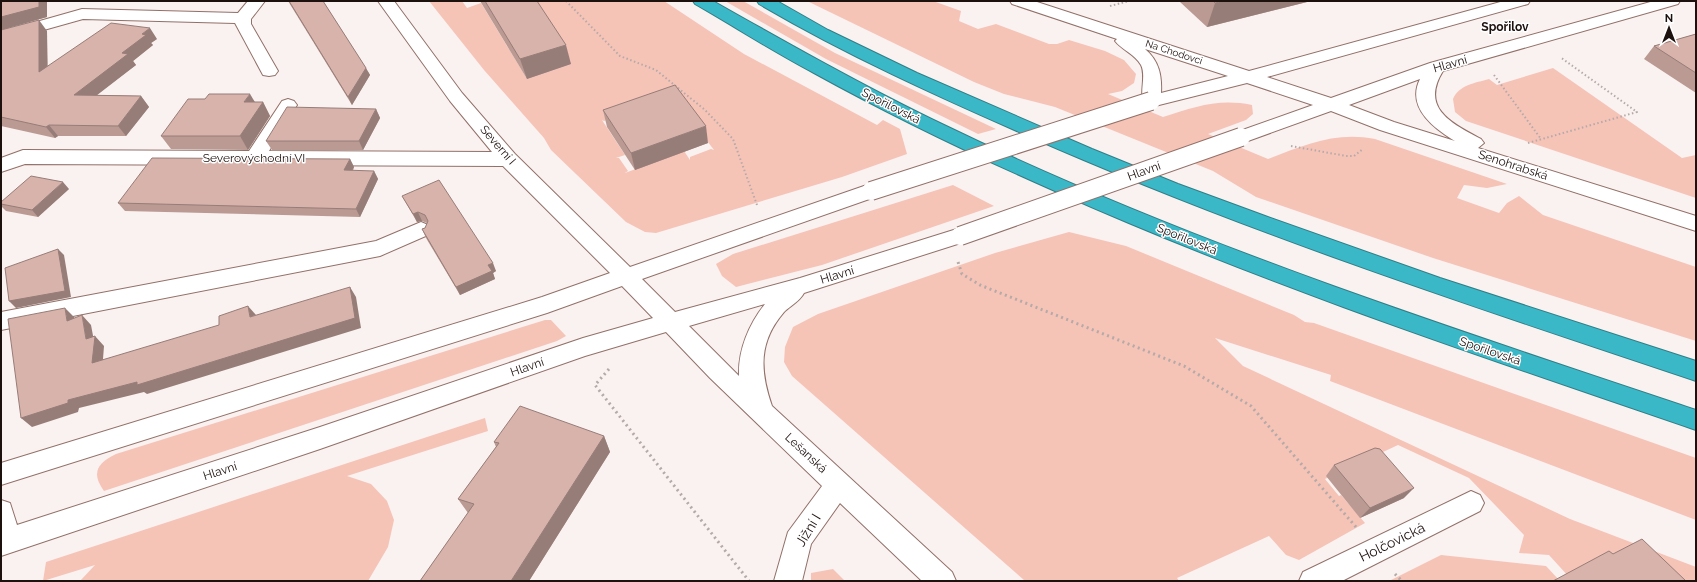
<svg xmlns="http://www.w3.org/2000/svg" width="1697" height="582" font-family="Raleway,sans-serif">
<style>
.green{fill:#f6c3b7;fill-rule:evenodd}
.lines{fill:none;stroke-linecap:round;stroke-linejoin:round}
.minor-casing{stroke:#927068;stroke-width:2}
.highway-casing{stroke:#307e86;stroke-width:2}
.path-far1{stroke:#b4aaa8;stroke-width:2;stroke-dasharray:1.5 2.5;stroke-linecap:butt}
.path{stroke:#b4aaa8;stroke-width:3;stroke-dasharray:2 3.5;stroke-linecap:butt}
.minor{fill:#fff;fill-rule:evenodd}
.highway{fill:#3ab8c7;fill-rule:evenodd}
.minor-bridge-casing{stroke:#927068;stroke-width:20;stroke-linecap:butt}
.minor-bridge{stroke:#fff;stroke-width:18}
.wall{fill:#ba9a93}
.shaded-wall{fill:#977d78}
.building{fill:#d8b3ab;stroke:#977d78}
.labels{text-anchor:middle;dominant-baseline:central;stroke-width:3;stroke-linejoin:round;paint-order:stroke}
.far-street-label{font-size:10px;fill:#1d110e;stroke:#fff}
.far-quarter-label{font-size:12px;font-weight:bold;fill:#1d110e;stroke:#fff}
.street-label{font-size:12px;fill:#1d110e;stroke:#fff}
.near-street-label{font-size:14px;fill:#1d110e;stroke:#fff}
</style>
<rect width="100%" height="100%" fill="#faf2f0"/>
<g class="green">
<path d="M429,1H462L467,8L481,3L527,79L571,64L529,1H664L744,54L877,125L883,120L900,129L907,154L842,177L656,233L645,232L626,222L551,150L544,138L484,70ZM686,99L684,101L693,113H696L688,116L714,150L711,149L690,157V160L684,151L625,173L628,171L619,158H616L625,155L602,120L604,121L625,113L631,119Z"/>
<polygon points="725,1 743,1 835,53 996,129 978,134 826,59"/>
<path d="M807,1H933L961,11L959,21L978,29L996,24L1049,44H1057L1069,40L1105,51L1124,60L1136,74L1134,83L1122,91L1108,94L1163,117C1195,107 1218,98 1252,105L1253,114L1246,120L1208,134L1268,159C1304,145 1336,131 1375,139L1507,184L1487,188L1464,185L1457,198L1499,213L1507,203L1519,196L1543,215L1696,267V341L1433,258L1256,197L1213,171L1055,107L1004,94L974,82Z"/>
<path d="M1553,68L1682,158L1696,155V198L1466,121L1455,112L1453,99C1459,85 1475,83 1489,79L1497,85Z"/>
<polygon points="953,185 994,206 822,265 736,287 722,276 716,264 733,254"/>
<polygon points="1069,232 1126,246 1294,315 1305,322 1314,323 1696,458 1696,520 1330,381 1331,375 1215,338 1243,366 1570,519 1696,567 1696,581 1645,581 1569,577 1549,555 1519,553 1524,535 1469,478 1398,445 1325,479 1339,496 1341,495 1365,523 1299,560 1286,555 1269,536 1177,578 1179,581 1025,581 792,376 784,362 785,347 793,327 818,314 995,253"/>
<path d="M545,320H551L566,336L557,341L104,491C91,473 97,463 116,454Z"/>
<polygon points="485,418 488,431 347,476 371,484 387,501 394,520 388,547 368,581 80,581 95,565 43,581 46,562"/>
<polygon points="1441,555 1546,566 1560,581 1389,581"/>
<polygon points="833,569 845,581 811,581 811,573"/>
</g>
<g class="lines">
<defs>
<g id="minor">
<polygon points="248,1 265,1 251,19 251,24 278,71 275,75 269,76 263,75 235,23 83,19 1,42 1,32 82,9 238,13"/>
<path d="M378,1H394L462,93L515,154L630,267L864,186L871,184L878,186L881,191L878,196L642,279L675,312L800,278L960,228L967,231L970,236L967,241L804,293C800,301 790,306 784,312C758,342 760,371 772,406L952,572L956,581H922L840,503L811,544L802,581H774L788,532L822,486L710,378L666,332L585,356L320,449L1,556V500L10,503L17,525L320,427L583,338L653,318L622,286L547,313L1,485V463L542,297L610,273L503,166L25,164L1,172V158L23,150L249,151L282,101L288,99L294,101L297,105L269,151L492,152L450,101ZM765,304C749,324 738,350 739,376L689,326Z"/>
<path d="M1010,1H1034L1249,71L1504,1H1530L1528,4L1267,77L1331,98L1430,63L1654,1H1680L1678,4L1443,71C1420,108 1451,123 1481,139L1484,143L1478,148L1696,216V231L1380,130L1331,111L1248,141L1241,143L1234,141L1232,137L1234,133L1313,105L1247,83L1151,107L1145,105C1138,94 1147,77 1141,65C1135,54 1122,50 1115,41L1117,39L1012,4ZM1145,49L1228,76L1161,93C1162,75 1159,61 1145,49ZM1420,79C1406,107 1433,128 1455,141L1394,122L1349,105Z"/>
<polygon points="421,222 428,225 431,230 428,235 380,256 1,330 1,312 376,241"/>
<polygon points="1471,491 1480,495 1484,503 1480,511 1342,581 1299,581 1303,572"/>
</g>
<g id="highway">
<path d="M693,1H713C789,44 865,87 944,125C1185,242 1442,325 1696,410V430C1480,356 1263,284 1055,191C973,155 892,116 814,73C774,52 735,27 695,4Z"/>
<path d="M757,1H777L828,30L917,73L1092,149L1178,184L1265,216L1440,278L1696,361V381C1471,306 1246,232 1028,136C937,96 846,55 759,4Z"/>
</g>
</defs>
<use href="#minor" class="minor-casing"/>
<use href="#highway" class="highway-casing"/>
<g class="path-far1">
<polyline points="566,1 620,56 656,70 705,110 733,139 757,205"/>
<polyline points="1110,6 1129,1"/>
<polyline points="1494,75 1541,139"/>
<polyline points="1528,143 1637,112 1560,57"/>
<polyline points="1291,146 1346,156 1354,156 1363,149"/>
</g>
<g class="path">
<polyline points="958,262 962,274 980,285 1184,366 1251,406 1356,527"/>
<polyline points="609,369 595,385 749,581"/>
<polyline points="1395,574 1402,581"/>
</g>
<use href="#minor" class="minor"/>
<use href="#highway" class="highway"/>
<defs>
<g id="minor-bridge">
<polyline points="871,191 1151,101"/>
<polyline points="960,236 1241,137"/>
</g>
</defs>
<use href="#minor-bridge" class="minor-bridge-casing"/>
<use href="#minor-bridge" class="minor-bridge"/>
</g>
<g class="wall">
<polygon points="1,1 47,1 47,17 8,28 47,31 47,66 157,39 151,43 153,45 133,61 136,65 96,95 141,96 149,107 126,136 58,136 55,138 1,126"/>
<polygon points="288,1 323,1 370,75 352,105"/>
<polygon points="480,1 537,1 571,64 527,79"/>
<polygon points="1180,1 1311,1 1207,27 1180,2"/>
<polygon points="1696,34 1696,93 1644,59 1654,46"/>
<polygon points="255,102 263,102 270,116 248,150 171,149 161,136"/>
<polygon points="376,109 380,118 363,150 272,150 266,141"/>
<polygon points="603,110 708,143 635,170 607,127"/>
<polygon points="350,159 354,167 353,171 374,171 378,179 360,217 125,211 118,203"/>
<polygon points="69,189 38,217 6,211 1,206 1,202"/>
<polygon points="402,196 496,271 493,273 495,279 460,295 426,238 422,229 425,228 427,223 422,221 417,222"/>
<polygon points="604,436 610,452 529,581 420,581 468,513 458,499 496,447 494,442"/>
<polygon points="1334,465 1404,498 1360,518 1326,476"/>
</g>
<g class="shaded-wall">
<polygon points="39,1 47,1 47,17 1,30 1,17"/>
<polygon points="1224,1 1311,1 1207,27 1215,3"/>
<polygon points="39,20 47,31 48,83 39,72"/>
<polygon points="150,28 157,39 151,43 153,45 133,61 136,65 83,106 74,95 142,34"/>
<polygon points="566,45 571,64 527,79 520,59"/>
<polygon points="366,68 370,75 352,105 348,97"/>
<polygon points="250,94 258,107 244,102"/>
<polygon points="141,96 149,107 126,136 118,126"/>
<polygon points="263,102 270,116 248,150 240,136"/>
<polygon points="376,109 380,118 363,150 359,141"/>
<polygon points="49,125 58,136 55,138 46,127"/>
<polygon points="706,126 708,143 635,170 631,153"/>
<polygon points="350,159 354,167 348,178 344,170"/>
<polygon points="374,171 378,179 360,217 356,209"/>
<polygon points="63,182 69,189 38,217 32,210"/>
<polygon points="418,212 422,221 417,222 413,214"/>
<polygon points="58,249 64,255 71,297 16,308 9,301"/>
<polygon points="493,263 496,271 493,273 495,279 460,295 456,287 488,265"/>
<polygon points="350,287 356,297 361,328 147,394 144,392 79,408 78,412 32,427 21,418 68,400"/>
<polygon points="248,306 256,315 250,317"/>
<polygon points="65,308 74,317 77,330 67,321"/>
<polygon points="82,315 91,325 94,341 95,336 104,346 102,372 92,363 86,339"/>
<polygon points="604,436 610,452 529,581 511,581"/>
<polygon points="1414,488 1404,498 1360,518 1370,508"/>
</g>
<g class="building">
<polygon points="1,1 39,1 39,7 1,17"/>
<polygon points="289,1 323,1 366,68 348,97"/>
<polygon points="485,1 537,1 566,45 520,59"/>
<polygon points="1213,1 1224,1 1215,3"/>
<polygon points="39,20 39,72 111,23 150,28 142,34 146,35 122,53 128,54 74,95 141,96 118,126 49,125 46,127 1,117 1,30"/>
<polygon points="1696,34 1696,73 1654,46"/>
<polygon points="675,85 706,126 631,153 603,110"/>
<polygon points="209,94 250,94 244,102 263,102 240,136 161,136 188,99 205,99"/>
<polygon points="287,107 376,109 359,141 266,141"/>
<polygon points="152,158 350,159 344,170 374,171 356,209 118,203"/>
<polygon points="31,176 63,182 32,210 1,204 1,202"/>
<polygon points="439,180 493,263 488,265 492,271 456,287 422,229 425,228 428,221 425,215 418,212 413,214 402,196"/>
<polygon points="58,249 65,291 9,301 5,268"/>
<polygon points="350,287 355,318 137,385 137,382 68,400 68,403 21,418 8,319 65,308 67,321 82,315 86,339 95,336 92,363 219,325 219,316 248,306 250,317"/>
<polygon points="520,406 604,436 511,581 420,581 474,504 458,499 499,443 494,442"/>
<polygon points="1375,448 1380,449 1414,488 1370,508 1334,465"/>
<polygon points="1642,539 1686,581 1553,581 1609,551 1613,554"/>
</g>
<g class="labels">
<g class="far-street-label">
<text transform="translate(1174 52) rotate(18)">Na Chodovci</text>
</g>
<g class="far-quarter-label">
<text x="1505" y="27">Spořilov</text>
</g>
<g class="street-label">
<text transform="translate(1450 64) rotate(-16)">Hlavní</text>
<text transform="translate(891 106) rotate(27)">Spořilovská</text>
<text transform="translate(498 145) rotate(49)">Severní I</text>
<text x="254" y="158">Severovýchodní VI</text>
<text transform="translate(1513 165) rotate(18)">Senohrabská</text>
<text transform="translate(1144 171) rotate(-20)">Hlavní</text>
<text transform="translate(1187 239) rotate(22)">Spořilovská</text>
<text transform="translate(837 275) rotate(-17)">Hlavní</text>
<text transform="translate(1490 351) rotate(19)">Spořilovská</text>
<text transform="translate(527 367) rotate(-19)">Hlavní</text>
<text transform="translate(806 453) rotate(43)">Lešanská</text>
<text transform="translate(220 471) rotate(-18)">Hlavní</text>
</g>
<g class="near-street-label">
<text transform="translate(808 530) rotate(-59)">Jižní I</text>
<text transform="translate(1392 542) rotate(-26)">Holčovická</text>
</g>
</g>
<rect width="1697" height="582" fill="none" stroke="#1d110e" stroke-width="4"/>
<g transform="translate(1669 28)" stroke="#ffffff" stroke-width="3" paint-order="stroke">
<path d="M0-3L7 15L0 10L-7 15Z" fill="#1d110e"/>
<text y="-6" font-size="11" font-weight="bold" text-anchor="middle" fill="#1d110e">N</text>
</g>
</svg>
